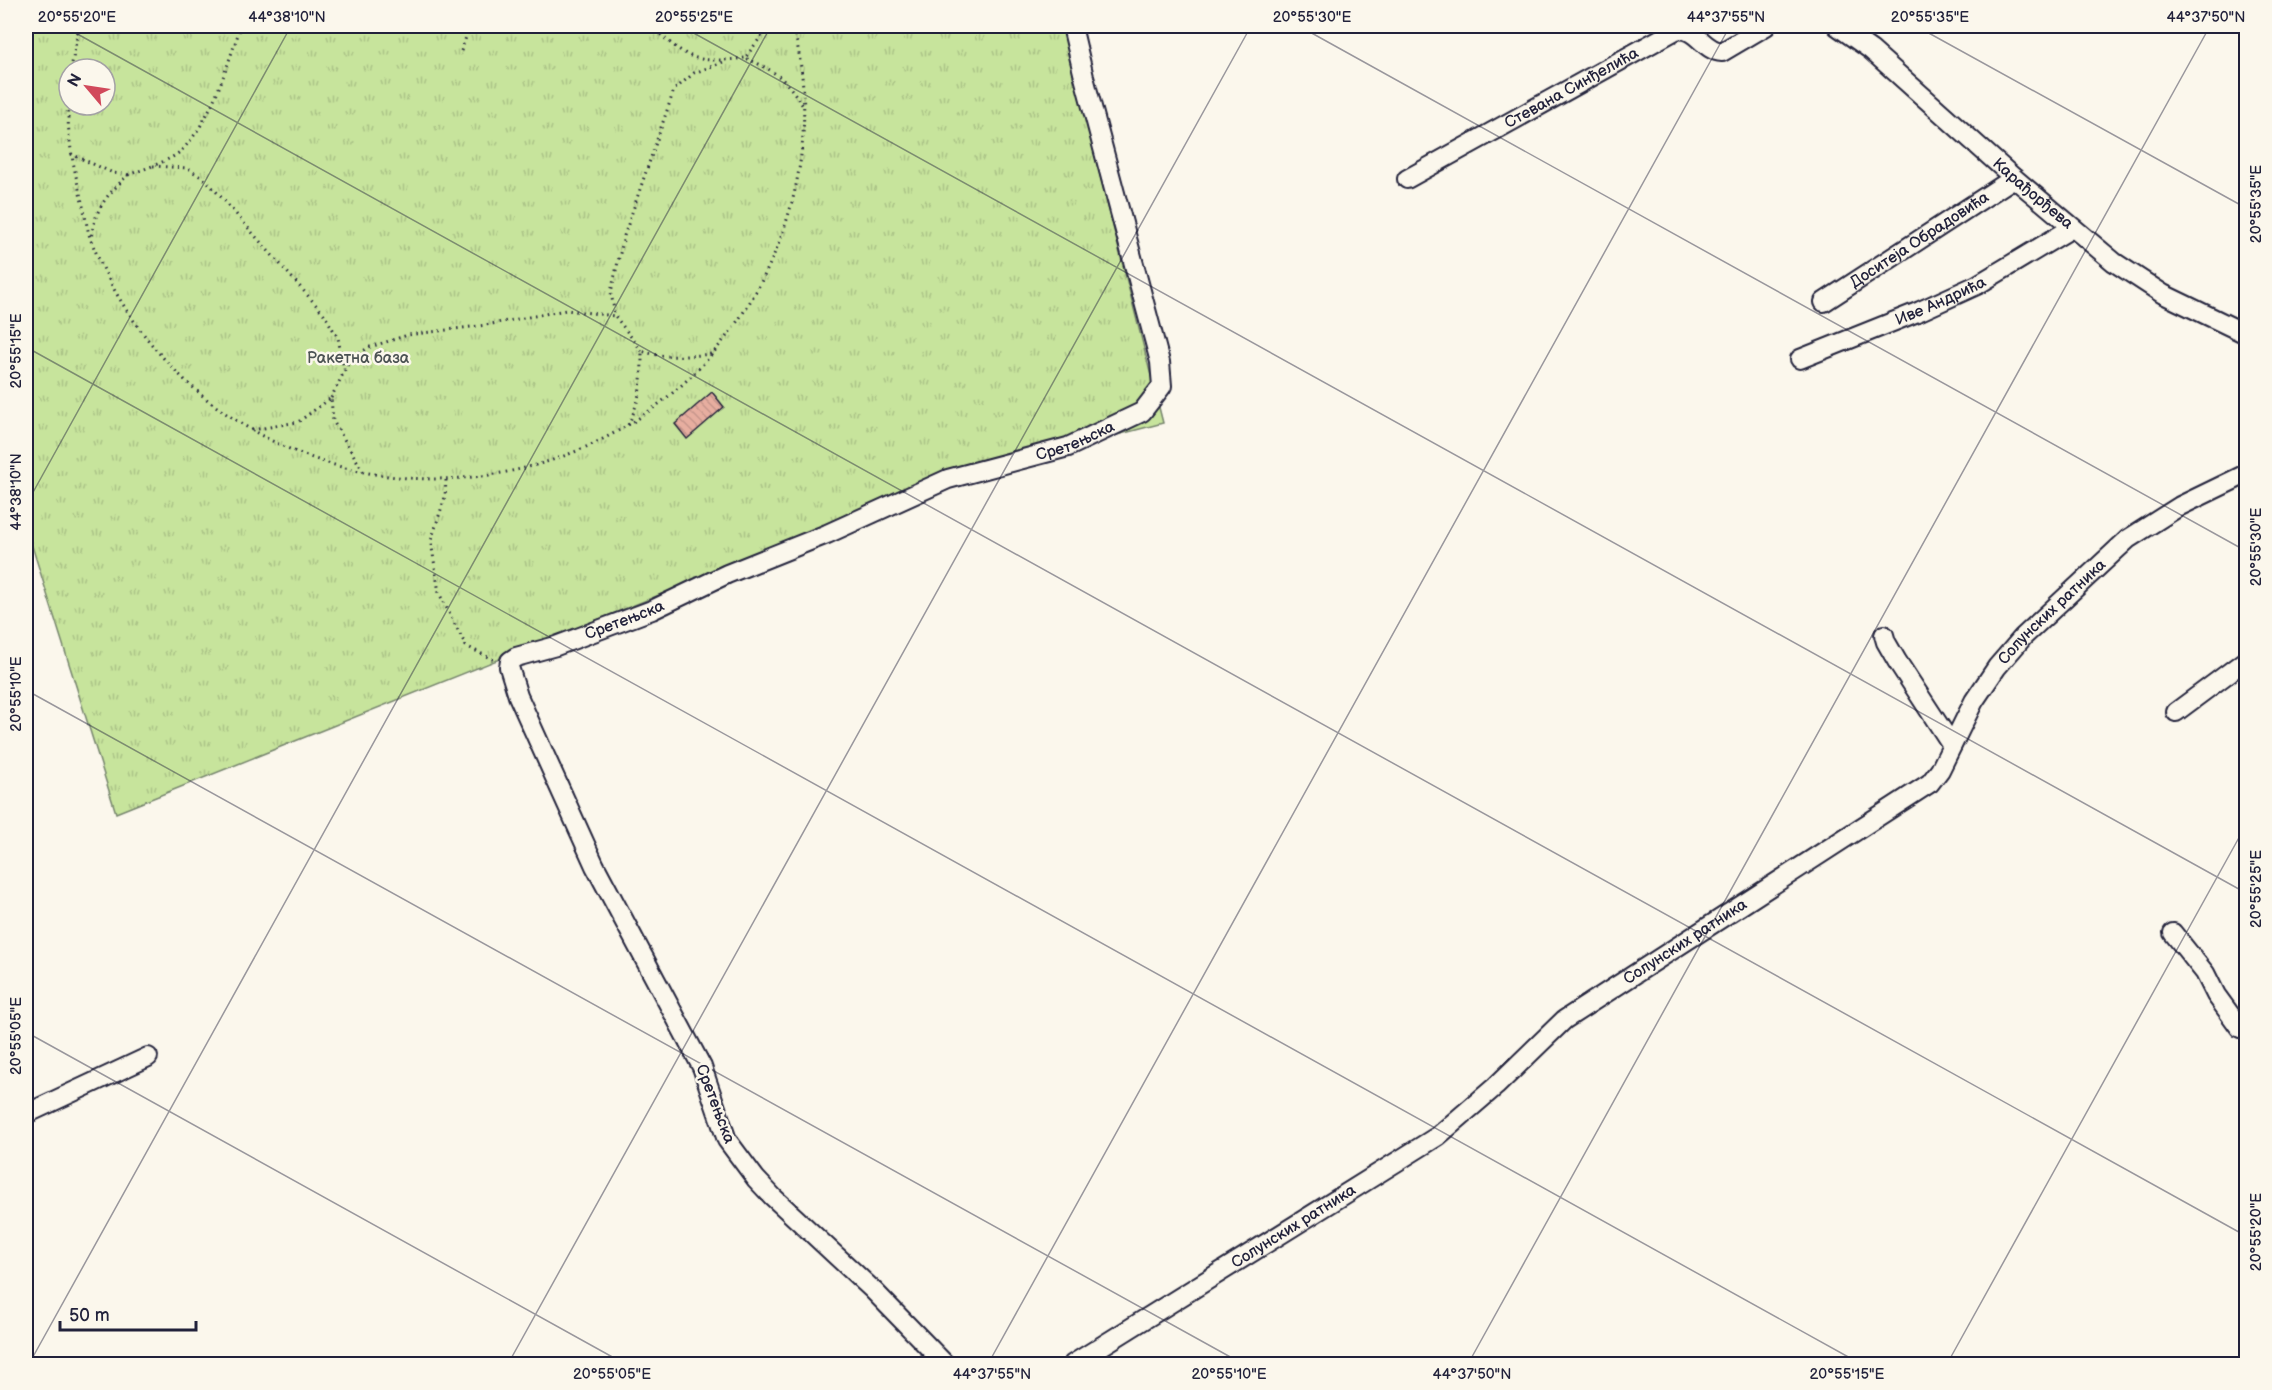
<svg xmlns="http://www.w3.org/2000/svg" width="2272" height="1390" font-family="'Balsamiq Sans',sans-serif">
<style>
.park{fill:url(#park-tufts);stroke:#74836c;stroke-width:1.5;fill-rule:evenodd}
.building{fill:url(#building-back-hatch);stroke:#22223b;stroke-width:1.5}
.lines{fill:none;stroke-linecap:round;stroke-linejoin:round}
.minor-casing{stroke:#22223b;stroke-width:22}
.path{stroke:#22223b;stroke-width:3;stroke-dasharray:1.5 4.5;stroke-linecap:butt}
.minor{stroke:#fbf7ec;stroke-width:18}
.ticks{fill:none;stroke:#22223b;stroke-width:1.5;stroke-opacity:0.45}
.labels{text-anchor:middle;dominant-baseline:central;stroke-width:5;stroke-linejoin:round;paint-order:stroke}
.street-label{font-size:16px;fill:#22223b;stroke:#fbf7ec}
.park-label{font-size:16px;fill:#4b5253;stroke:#fbf7ec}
.neatline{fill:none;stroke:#22223b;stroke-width:2}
.ticks-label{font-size:15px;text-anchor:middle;fill:#22223b}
</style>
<defs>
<pattern id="park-tufts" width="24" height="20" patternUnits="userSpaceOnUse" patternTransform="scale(1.5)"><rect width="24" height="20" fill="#c7e49c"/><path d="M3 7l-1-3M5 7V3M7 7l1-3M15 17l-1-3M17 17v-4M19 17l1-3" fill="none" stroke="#abc387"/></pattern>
<pattern id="building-back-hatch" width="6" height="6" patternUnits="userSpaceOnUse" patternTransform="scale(1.5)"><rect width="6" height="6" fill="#e7aea0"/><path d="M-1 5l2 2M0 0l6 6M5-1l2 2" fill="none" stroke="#c6958b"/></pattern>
</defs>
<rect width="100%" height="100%" fill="#fbf7ec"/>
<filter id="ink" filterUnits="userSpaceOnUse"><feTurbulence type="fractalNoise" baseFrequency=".0167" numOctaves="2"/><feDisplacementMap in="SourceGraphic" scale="12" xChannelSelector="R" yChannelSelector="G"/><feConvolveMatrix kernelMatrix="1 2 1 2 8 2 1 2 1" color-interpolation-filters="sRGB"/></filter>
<g filter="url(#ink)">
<path class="park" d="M26,26H1062L1163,423L948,479L116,813L26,527ZM69,69H105V105H69Z"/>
<polygon class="building" points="712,392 724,407 687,439 675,424"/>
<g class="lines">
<defs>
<g id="minor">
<path id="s1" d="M1837,26L1871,50L2014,178L2114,262L2163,294L2246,334"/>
<path id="s2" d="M1407,179L1676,30C1696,26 1703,51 1722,52L1766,26"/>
<path id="s3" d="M1824,302L2014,178"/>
<path id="s4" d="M1800,359L1920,311L1977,285L2072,228"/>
<polyline points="1884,635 1886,642 1897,661 1952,745"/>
<polyline points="2176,712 2246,660"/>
<polyline points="2173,933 2205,973 2216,995 2240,1028 2246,1025"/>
<polyline points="26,1114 148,1057"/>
<path id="s5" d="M945,1364L873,1290L773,1197L756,1179L727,1140L702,1067L595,866L518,696L509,667L510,661L516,657L556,646L652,610L727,574L827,534L948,479L1068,447L1142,412L1162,386L1160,362L1084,77L1072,26"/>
<path id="s6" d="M1073,1364L1438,1136L1496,1086L1564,1020L1930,783L1940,770L1974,701L1997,667L2023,637L2128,539L2180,506L2246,474"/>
</g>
</defs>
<use href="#minor" class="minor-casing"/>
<g class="path">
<path d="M652,26C661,36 681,53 693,57C707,62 731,60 745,58"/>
<path d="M769,26L745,58C776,71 785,78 803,106"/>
<polyline points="461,51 470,26"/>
<polyline points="71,69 79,26"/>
<path d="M69,93C65,132 74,169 83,206C86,218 87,231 92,243C103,270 117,297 134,321C305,565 677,518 781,237C806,170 811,95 793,26"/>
<path d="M71,154L113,173L128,175C106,196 95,208 91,239"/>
<polyline points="153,166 187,168 206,180 324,314 338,338 344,369"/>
<path d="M128,175C143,169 171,161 182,150C212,120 227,65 241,26"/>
<polyline points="642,351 615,316 611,292 624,236 674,90 694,73 726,61"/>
<polyline points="331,398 351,358 370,347 408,335 486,325 566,310 615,316"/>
<path d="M628,425C641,399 642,380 642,351C666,359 688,356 712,354"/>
<polyline points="252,430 298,422 331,398 333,421 365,474"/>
<polyline points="446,480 445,497 431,541 439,593 466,646 494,660"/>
</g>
<use href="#minor" class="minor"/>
</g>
</g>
<path class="ticks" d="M63,26L2246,1236M681,26L2246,893M1299,26L2246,551M1916,26L2246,208M26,347L1861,1364M26,505L291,26M26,690L1243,1364M26,1032L625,1364M29,1364L771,26M508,1364L1251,26M988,1364L1730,26M1468,1364L2210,26M1947,1364L2246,825"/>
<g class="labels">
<g class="street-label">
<text stroke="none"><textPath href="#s2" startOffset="188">Стевана Синђелића</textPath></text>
<text stroke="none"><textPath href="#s1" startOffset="258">Карађорђева</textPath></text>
<text stroke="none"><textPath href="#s3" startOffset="114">Доситеја Обрадовића</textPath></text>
<text stroke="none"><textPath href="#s4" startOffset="152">Иве Андрића</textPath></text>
<text stroke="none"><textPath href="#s5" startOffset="1449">Сретењска</textPath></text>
<text stroke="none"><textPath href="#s6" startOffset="1250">Солунских ратника</textPath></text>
<text stroke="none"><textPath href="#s5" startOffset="963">Сретењска</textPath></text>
<text stroke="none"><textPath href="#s6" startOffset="746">Солунских ратника</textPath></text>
<text transform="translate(715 1104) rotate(69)">Сретењска</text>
<text stroke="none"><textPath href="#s6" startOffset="260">Солунских ратника</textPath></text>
</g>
<g class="park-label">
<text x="358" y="358">Ракетна база</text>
</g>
</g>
<rect width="2272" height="1390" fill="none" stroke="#fbf7ec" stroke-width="66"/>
<g transform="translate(87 87) rotate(299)"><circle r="28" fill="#fbf7ec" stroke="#a4a2a5" stroke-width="1.5"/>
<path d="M0-4.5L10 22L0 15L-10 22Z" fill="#d1495b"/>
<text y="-9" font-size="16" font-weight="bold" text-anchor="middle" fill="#22223b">N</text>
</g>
<path d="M60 1321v9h136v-9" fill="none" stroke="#22223b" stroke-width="3"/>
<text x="69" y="1321" font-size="18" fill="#22223b" stroke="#fbf7ec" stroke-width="4.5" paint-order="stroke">50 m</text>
<rect x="33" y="33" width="2206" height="1324" class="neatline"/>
<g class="ticks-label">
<text x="77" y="22">20°55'20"E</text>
<text x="287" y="22">44°38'10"N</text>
<text x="694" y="22">20°55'25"E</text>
<text x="1312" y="22">20°55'30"E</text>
<text x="1726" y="22">44°37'55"N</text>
<text x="1930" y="22">20°55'35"E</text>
<text x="2206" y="22">44°37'50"N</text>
<text transform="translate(2256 204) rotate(-90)" y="5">20°55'35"E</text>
<text transform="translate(16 351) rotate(-90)" y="5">20°55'15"E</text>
<text transform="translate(16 492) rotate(-90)" y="5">44°38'10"N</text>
<text transform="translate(2256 547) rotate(-90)" y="5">20°55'30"E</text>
<text transform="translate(16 694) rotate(-90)" y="5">20°55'10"E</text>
<text transform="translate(2256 889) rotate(-90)" y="5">20°55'25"E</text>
<text transform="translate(16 1036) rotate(-90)" y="5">20°55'05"E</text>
<text transform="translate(2256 1232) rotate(-90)" y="5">20°55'20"E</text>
<text x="612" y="1379">20°55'05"E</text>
<text x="992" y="1379">44°37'55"N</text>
<text x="1229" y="1379">20°55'10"E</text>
<text x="1472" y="1379">44°37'50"N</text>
<text x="1847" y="1379">20°55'15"E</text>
</g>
</svg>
